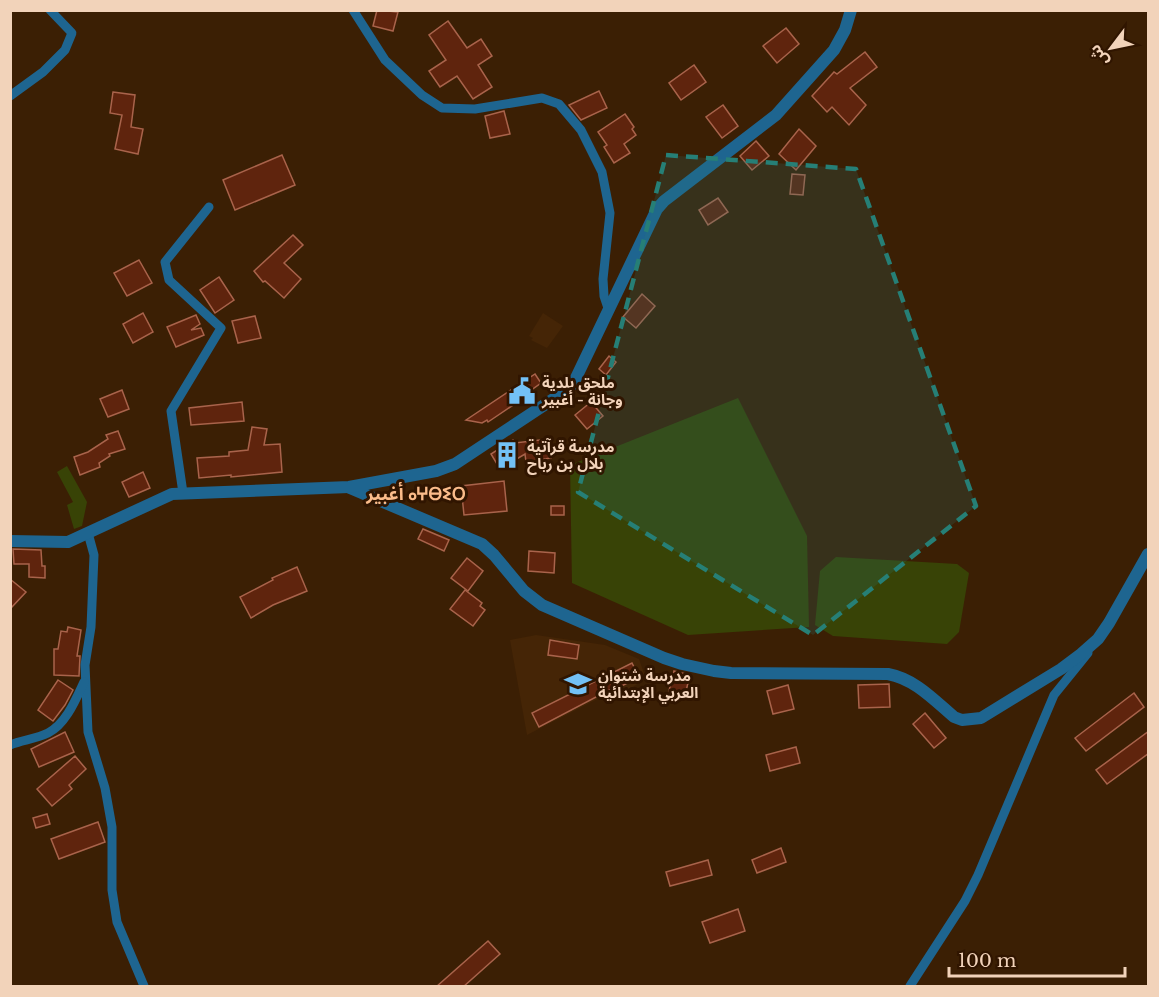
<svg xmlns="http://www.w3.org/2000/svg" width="1159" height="997" font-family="'Libre Baskerville','Noto Sans Arabic','Noto Sans Tifinagh',serif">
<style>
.built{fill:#452506}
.green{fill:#384306}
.building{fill:#5f240d;stroke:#a9634b;stroke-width:1.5}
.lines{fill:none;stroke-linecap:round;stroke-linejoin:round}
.minor{stroke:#1e6590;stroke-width:9}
.tertiary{stroke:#1e6590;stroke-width:12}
.marked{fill:#267f76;fill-opacity:0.2;stroke:#267f76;stroke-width:4.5;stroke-dasharray:12 8;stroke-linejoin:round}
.labels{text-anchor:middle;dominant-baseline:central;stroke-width:6;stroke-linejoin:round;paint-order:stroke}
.poi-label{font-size:15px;font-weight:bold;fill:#f2d3ba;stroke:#301500;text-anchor:start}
.quarter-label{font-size:18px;font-weight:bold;fill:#fbbc8a;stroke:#301500}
</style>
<rect width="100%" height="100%" fill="#3b1f04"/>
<g class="built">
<polygon points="543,313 563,326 547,348 531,340 533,338 529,336"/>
<polygon points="536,635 605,645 639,659 646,679 619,695 615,690 527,735 510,640"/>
</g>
<g class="green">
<polygon points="738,398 807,536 809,627 688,635 572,583 570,465"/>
<polygon points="67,466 87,502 82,526 74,529 67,505 73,502 57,472"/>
<polygon points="836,557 957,564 969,573 959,632 947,644 833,636 815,625 820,571"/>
</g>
<g class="building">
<polygon points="377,10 398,12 393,31 373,26"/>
<polygon points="448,21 467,48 481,39 492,56 478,65 492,87 473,99 457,76 440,87 429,71 446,60 429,35"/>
<polygon points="786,28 799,44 777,63 763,46"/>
<polygon points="865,52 877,67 850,88 866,105 849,125 832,107 827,112 812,96 834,72 837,74"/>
<polygon points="694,65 706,82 681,100 669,83"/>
<polygon points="599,91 607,108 581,120 569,105"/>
<polygon points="113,92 135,95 131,127 143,129 138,154 115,149 122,115 110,113"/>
<polygon points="723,105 738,126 722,138 706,117"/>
<polygon points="504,111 510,134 490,138 485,116"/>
<polygon points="625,114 634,127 632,129 636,135 624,144 630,153 614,163 604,147 607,145 598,132"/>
<polygon points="799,129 816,146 796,170 779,154"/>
<polygon points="756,141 769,156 752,170 740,156"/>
<polygon points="282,155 295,185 235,210 223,180"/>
<polygon points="792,174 805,175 803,195 790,194"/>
<polygon points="718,198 728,212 708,225 699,210"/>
<polygon points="293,235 303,245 284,263 301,279 284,298 265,281 263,282 254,271"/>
<polygon points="139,260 152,283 127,296 114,273"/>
<polygon points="219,277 234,300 215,313 200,290"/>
<polygon points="642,294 655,306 636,328 623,317"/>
<polygon points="143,313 153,332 133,343 123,324"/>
<polygon points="196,315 200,324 191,330 201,328 204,335 176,347 167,327"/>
<polygon points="255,316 261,338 238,343 232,321"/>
<polygon points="609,356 616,362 606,375 599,369"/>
<polygon points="535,374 541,383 530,391 531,393 488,422 487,420 482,423 466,420"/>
<polygon points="122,390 129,409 108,417 100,399"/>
<polygon points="242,402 244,421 191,425 189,408"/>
<polygon points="591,402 603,416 587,429 575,415"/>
<polygon points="252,427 267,429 264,445 280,444 282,472 231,477 231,475 199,478 197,458 229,456 229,452 248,450"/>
<polygon points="118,431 125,449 109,454 110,456 99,463 100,467 80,475 74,457 88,452 108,439 106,435"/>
<polygon points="548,439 551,458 526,462 525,454 500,469 491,454 513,440 515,443"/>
<polygon points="143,472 150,488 129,497 122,482"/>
<polygon points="504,481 507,511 464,515 461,486"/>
<rect x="551" y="506" width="13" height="9"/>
<polygon points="423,529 449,540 444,551 418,539"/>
<polygon points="13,549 41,550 42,566 45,566 45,578 29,577 29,564 14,564"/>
<polygon points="529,551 555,553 554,573 528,571"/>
<polygon points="467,558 483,571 468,591 451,578"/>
<polygon points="297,567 307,591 273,605 251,618 240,597 273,580 272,578"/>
<polygon points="10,579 26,592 10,609"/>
<polygon points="465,590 482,603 480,606 485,610 473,626 450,609"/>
<polygon points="68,627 81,630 77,656 80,656 79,676 54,675 54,649 58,649 61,631 67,632"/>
<polygon points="550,640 579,645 577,659 548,655"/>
<polygon points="632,663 639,677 616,689 615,687 539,727 532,713"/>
<polygon points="674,671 690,675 685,695 669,691"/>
<polygon points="58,680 73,690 65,705 53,721 38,710"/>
<polygon points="889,684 890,707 859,708 858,685"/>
<polygon points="788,685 794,709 773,714 767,691"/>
<polygon points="1134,693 1144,707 1086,751 1075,738"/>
<polygon points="925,713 946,738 934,748 913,724"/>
<polygon points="1149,731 1149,753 1107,784 1096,770"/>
<polygon points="65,732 74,752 39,767 31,749"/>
<polygon points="796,747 800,763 770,771 766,755"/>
<polygon points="75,756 86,769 69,785 72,789 52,806 37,789"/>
<polygon points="47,814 50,824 36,828 33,818"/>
<polygon points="98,822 105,842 59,859 51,839"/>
<polygon points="781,848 786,862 757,873 752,860"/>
<polygon points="708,860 712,875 670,886 666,872"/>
<polygon points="738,909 745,931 710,943 702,922"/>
<polygon points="488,941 500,954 463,987 436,987"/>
</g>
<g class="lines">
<g class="minor">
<polyline points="353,10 385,60 422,95 442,108 475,109 542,98 559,104 581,130 602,172 610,213 603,279 604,296 608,308"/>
<polyline points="10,96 43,72 65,50 72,33 50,10"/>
<polyline points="183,493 171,411 221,328 169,280 165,262 209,207"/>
<polyline points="88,533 94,555 91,627 85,665 88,732 105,788 112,827 112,890 117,922 144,986"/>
<path d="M10,745C22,740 36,739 48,733C66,724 76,699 84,682"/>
<polyline points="910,986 965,901 978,875 1054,695 1088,653"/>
</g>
<g class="tertiary">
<path d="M350,488L482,544L494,555L524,591L542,605L664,658L682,664L714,671L731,673L888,674C915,679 934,700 954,717L962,720L981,718L1061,669L1081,654L1098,639L1109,623L1148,554"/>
<polyline points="10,541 68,542 172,494 349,487 436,471 455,464 567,390 574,382 657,209 664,201 776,115 834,50 845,30 851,10"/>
</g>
</g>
<path class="marked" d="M666,155L856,169L976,506L813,635L578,492Z"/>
<defs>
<symbol id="civic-bare" viewBox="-9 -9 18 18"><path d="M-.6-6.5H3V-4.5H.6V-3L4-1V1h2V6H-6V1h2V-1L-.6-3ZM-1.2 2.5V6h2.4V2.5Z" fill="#73c1f6" stroke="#301500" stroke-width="2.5" paint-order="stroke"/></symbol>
<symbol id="building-bare" viewBox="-9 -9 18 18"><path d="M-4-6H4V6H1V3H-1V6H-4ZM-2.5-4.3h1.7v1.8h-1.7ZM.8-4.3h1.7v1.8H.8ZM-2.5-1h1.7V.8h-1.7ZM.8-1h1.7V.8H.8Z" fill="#73c1f6" stroke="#301500" stroke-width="2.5" paint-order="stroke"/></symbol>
<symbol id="school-bare" viewBox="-9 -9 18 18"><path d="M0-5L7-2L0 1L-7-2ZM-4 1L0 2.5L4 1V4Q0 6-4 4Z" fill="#73c1f6" stroke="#301500" stroke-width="2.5" paint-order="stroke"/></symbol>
</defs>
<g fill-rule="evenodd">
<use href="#civic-bare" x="503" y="372" width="38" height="38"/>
<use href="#building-bare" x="488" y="436" width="38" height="38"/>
<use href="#school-bare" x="559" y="665" width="38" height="38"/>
</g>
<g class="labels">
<g class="poi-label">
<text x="542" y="382">ملحق بلدية<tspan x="542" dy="17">وجانة - أغبير</tspan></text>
<text x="527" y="446">مدرسة قرآتية<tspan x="527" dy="17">بلال بن رباح</tspan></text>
<text x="598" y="675">مدرسة شتوان<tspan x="598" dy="17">العربي الإبتدائية</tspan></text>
</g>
<g class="quarter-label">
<text x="416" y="494">أغبير ⴰⵖⴱⵉⵔ</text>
</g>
</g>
<rect width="1159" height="997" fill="none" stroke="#f2d3ba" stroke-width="24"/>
<g transform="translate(1111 48) rotate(238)" stroke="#301500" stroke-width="4.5" paint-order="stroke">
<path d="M0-4.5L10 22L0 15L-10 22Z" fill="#f2d3ba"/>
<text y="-9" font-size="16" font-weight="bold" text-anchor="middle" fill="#f2d3ba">ش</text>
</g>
<path d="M949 967v9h176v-9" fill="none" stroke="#f2d3ba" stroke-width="3"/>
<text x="958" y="967" font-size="18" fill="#f2d3ba" stroke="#301500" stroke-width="4.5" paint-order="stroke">100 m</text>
</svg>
